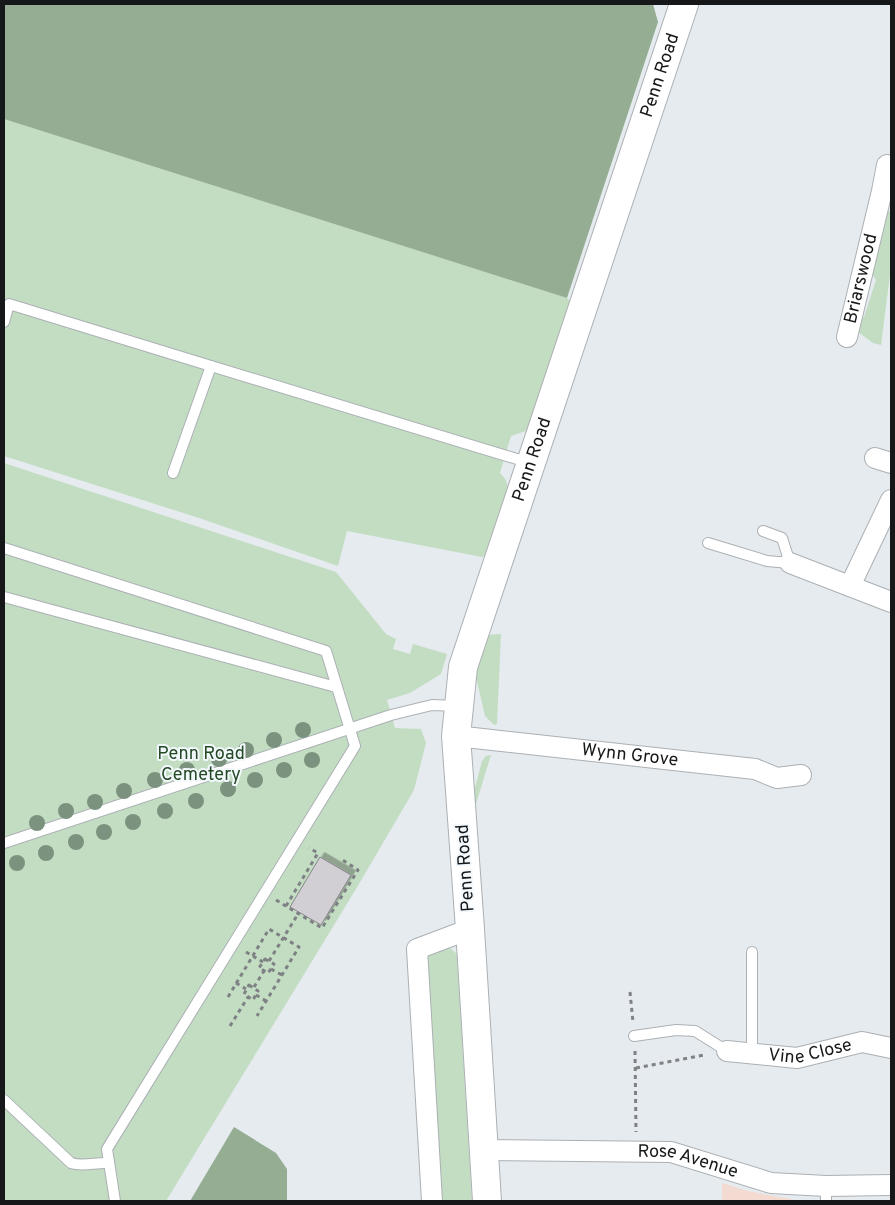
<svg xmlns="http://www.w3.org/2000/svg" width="895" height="1205" font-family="Overpass,sans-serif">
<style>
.industrial{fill:#f3dbd1}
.green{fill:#c3ddc2}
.forest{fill:#94ad93}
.building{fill:#d1ced4;stroke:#87858a;filter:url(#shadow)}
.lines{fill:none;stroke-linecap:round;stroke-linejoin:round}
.lane-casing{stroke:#abb0b4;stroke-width:12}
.street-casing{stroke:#abb0b4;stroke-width:22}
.secondary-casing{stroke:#abb0b4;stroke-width:30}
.path{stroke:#7f8285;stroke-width:3;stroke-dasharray:4 4;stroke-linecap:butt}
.lane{stroke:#fff;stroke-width:10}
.street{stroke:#fff;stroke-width:20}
.secondary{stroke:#fff;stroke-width:28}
.tree{fill:#7b927f}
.labels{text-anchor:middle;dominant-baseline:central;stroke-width:4;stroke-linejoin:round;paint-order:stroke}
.street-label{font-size:18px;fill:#151718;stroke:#f3f8fd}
.park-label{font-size:18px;fill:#234923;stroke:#f3f8fd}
</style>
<defs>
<filter id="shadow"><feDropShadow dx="4.5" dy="-4.5" stdDeviation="0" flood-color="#0004"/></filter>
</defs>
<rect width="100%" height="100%" fill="#e6ebef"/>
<polygon class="industrial" points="722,1183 748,1191 796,1200 796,1201 722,1201"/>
<g class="green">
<polygon points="4,119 567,298 573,304 532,429 511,436 500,473 506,480 509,492 490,552 482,557 347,531 338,566 199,518 4,456"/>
<polygon points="889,211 891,211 891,267 881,345 873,343 857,331 856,324 864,317 876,280 872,274 882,218"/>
<polygon points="4,463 336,572 386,634 396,639 393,649 410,654 413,644 447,654 441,674 410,693 387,700 395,728 421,729 426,743 414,790 359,884 166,1201 4,1201"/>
<polygon points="501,634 497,724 494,725 485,716 473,664 486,635"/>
<polygon points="491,755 471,820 469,810 482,761 486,756"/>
<polygon points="445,944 457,954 472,1201 438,1201 422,962 428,952"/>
</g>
<g class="forest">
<polygon points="4,4 653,4 658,22 567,298 4,119"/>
<polygon points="234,1127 276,1153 287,1169 287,1201 190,1201"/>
</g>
<polygon class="building" points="320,857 351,875 321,925 290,907"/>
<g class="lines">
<defs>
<g id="lane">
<polyline points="4,322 9,304 211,366 173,473"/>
<polyline points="211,366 530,463"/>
<polyline points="708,543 767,561 790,563 782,538 763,531"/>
<polyline points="4,548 326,651 355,746 107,1149 115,1201"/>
<polyline points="4,597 336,687"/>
<polyline points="4,843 391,715 432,705 458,706"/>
<polyline points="752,952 752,1053"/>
<polyline points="634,1036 676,1030 695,1031 727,1051"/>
<path d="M4,1100L71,1163C83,1167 96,1162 109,1163"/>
<polyline points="826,1201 826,1186"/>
</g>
<g id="street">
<path id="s1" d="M847,337L882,191L887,165"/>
<polyline points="875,458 891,463"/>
<polyline points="790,563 891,602"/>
<polyline points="850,586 891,500"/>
<path id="s2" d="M456,736L755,769L777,778L801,775"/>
<path id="s3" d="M727,1051L797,1058L862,1042L891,1048"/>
<path id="s4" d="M483,1150L671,1152L771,1183L826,1186L891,1185"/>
<polyline points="432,1201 417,949 470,929"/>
</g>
<g id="secondary">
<path id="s5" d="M487,1201L470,929L456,736L463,667L684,4"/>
</g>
</defs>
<use href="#lane" class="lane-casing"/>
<use href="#street" class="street-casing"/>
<use href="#secondary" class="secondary-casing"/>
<g class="path">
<polyline points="276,900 322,928 358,870 341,859"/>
<polyline points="286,906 318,853 309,848"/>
<polyline points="246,952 263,962"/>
<polygon points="265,959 274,964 268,973 259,968"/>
<polyline points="269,961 298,914"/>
<polyline points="271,969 282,975"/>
<polyline points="236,983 246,989"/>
<polygon points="249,985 258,991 253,1000 244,994"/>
<polyline points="254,987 264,971"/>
<polyline points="630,992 633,1022"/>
<polyline points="256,995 266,1001"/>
<polyline points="228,997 269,929 299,947 257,1016"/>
<polyline points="230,1026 248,997"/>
<polyline points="635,1051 636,1132"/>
<polyline points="636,1068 704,1055"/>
</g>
<use href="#lane" class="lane"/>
<use href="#street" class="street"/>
<use href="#secondary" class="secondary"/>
</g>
<g class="tree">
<circle cx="303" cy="730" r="8"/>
<circle cx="274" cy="740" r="8"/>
<circle cx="246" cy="750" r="8"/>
<circle cx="219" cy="759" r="8"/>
<circle cx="312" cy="760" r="8"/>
<circle cx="187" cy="770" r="8"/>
<circle cx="284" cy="770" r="8"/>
<circle cx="155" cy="780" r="8"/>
<circle cx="255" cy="780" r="8"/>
<circle cx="228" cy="789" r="8"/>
<circle cx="124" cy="791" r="8"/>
<circle cx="196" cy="801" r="8"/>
<circle cx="95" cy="802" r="8"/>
<circle cx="66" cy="811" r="8"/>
<circle cx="165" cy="811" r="8"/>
<circle cx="133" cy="822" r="8"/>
<circle cx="37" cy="823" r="8"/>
<circle cx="104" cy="832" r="8"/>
<circle cx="76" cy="842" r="8"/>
<circle cx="46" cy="853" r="8"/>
<circle cx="17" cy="863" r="8"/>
</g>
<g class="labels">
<g class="street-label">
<text stroke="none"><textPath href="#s5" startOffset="1159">Penn Road</textPath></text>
<text stroke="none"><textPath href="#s1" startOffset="60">Briarswood</textPath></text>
<text stroke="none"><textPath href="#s5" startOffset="754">Penn Road</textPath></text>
<text stroke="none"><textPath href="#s2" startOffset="175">Wynn Grove</textPath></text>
<text transform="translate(466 868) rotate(-94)">Penn Road</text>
<text stroke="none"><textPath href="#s3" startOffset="84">Vine Close</textPath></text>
<text stroke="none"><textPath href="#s4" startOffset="206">Rose Avenue</textPath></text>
</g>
<g class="park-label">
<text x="201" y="754">Penn Road<tspan x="201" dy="21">Cemetery</tspan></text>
</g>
</g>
<rect width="895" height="1205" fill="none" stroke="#151718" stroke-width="10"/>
</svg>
